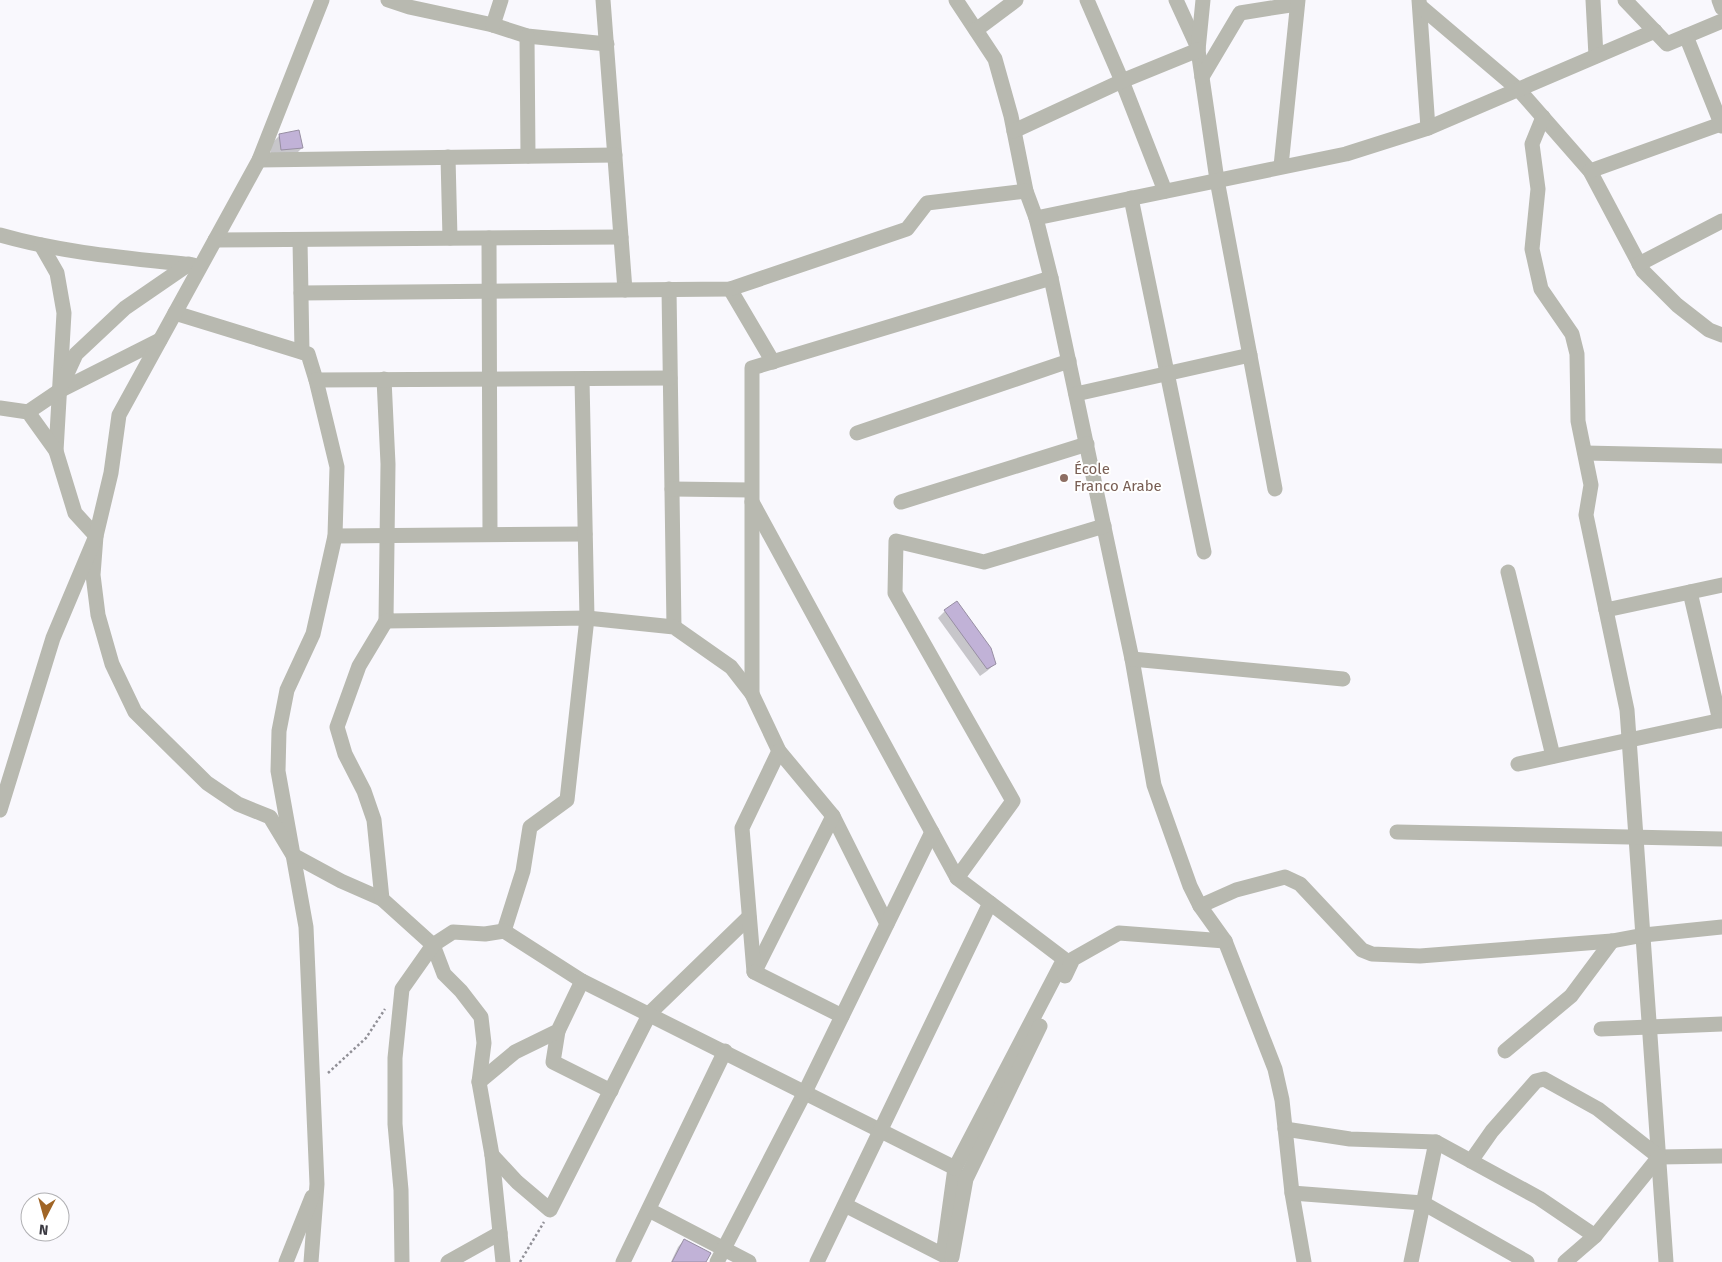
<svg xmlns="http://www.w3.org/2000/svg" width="1722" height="1262" font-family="'Fira Sans',sans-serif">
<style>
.shadow{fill:#0003}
.building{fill:#c1b2d7;stroke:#988fa3}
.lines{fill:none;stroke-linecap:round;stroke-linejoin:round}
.path{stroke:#919097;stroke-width:2.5;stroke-dasharray:2.5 2.5;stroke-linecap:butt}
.street{stroke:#b8b9b0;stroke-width:15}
.education-dot{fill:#8d6e63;stroke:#fff;stroke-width:2}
.labels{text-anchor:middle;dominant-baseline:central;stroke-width:4;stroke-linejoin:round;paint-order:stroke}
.education-label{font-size:15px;fill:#785e54;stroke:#fff;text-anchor:start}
</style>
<rect width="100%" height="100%" fill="#f9f8fd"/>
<g class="shadow">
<polygon points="280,135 302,148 292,158 271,160 270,145"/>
<polygon points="945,611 995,664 987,671 980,676 938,618"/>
<polygon points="684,1240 704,1262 671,1262 678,1247"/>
</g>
<g class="building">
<polygon points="299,130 303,148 281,150 279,134"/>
<polygon points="957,601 991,648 996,664 987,669 944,610"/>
<polygon points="684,1239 711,1253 706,1262 672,1262"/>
</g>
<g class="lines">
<g class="path">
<polyline points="328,1073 366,1038 385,1009"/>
<polyline points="520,1262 544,1222"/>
</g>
<g class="street">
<polyline points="388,0 409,7 493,25 527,36 607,44"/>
<polyline points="603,0 625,290"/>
<polyline points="956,0 995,59 1011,116 1026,191 1036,218 1051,278 1132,659 1154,785 1190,886 1200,906 1225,941 1275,1069 1282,1100 1292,1193 1304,1262"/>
<polyline points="1087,0 1122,81 1165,191"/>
<polyline points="1176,0 1198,48"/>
<polyline points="1203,0 1198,50 1217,180 1275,489"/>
<polyline points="1419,0 1428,128"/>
<polyline points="1593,0 1596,56"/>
<polyline points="1625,0 1667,44 1722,21"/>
<polyline points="1719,0 1722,8"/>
<polyline points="1420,6 1519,90 1590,171 1643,271 1677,305 1709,330 1722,335"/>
<polyline points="493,25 501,0"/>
<polyline points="976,30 1016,0"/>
<polyline points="527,36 528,156"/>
<polyline points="1686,36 1722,126"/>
<polyline points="1202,77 1240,13 1297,4"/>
<polyline points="1543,117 1532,144 1538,189 1532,249 1541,289 1572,334 1577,354 1578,421 1591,485 1586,515 1627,710 1666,1262"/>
<polyline points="1014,131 1122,81 1198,50"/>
<polyline points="448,157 450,238"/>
<polyline points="259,160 615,155"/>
<polyline points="1281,166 1298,0"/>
<polyline points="1590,171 1721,124"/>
<polyline points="1131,198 1204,552"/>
<polyline points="1036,218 1346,154 1428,128 1655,31"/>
<path d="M0,235C63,253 128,258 193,265"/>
<polyline points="489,238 490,534"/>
<polyline points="215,240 621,237"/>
<polyline points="300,240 302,352"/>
<polyline points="41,245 57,273 64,313 56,451"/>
<polyline points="1639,264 1722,221"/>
<polyline points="669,289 674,627"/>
<polyline points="730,289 773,362"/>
<polyline points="301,293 730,289 907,229 927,203 1026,191"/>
<polyline points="175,313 308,354 316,380 337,467 335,536 313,634 287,690 279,731 278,771 306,927 317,1184 311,1262"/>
<polyline points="384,379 388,464 386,621 587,618 674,627 731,667 752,694 779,751 833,816 887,924"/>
<polyline points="316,380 670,378"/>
<polyline points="59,391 160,340"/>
<polyline points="1076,394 1250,355"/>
<polyline points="0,408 28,412 56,451 75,513 96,536 93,575 98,615 112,664 135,712 207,783 238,804 270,817 293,855 341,881 382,899"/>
<polyline points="28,412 59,391 76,354 125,308 189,264"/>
<polyline points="857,433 1069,361"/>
<polyline points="1585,453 1722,456"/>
<polyline points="672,489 751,490"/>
<polyline points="752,502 957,878 1064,959 955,1168 943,1255 845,1205"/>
<polyline points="901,502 1087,444"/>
<polyline points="335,536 585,534"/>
<polyline points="1508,572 1553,756"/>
<polyline points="1690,592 1720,721"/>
<polyline points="1606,610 1722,585"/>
<polyline points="386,621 359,666 337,727 345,754 364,791 374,820 382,899 433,945 444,974 461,991 481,1017 484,1043 479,1082 492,1155 517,1182 550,1210 650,1013 749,917"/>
<polyline points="1132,659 1343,679"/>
<polyline points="752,694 752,368 1051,278"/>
<polyline points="1518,764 1722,720"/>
<polyline points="0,810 53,638 96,536 111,473 119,415 259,160 322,0"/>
<polyline points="1397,832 1722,839"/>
<polyline points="957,878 1013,801 895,593 896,541 984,562 1104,526"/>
<polyline points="1200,906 1236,890 1285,877 1300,884 1362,950 1372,954 1420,956 1612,941 1644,935 1722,927"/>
<polyline points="504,931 523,871 530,827 567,800 587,618 582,379"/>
<polyline points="755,971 833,816"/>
<polyline points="754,972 742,828 779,751"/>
<polyline points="754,972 842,1016"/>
<polyline points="1065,976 1073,959 1119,933 1225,941"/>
<polyline points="1601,1029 1722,1024"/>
<polyline points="558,1031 553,1062 611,1091"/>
<polyline points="1505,1051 1571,996 1612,941"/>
<polyline points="479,1082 515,1052 558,1031 582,981"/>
<polyline points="1285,1129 1350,1139 1436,1142 1539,1198 1595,1236"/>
<polyline points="492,1155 503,1262"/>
<polyline points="1471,1161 1492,1131 1536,1081 1544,1079 1598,1109 1659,1157 1722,1156"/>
<polyline points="1292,1193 1423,1203 1527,1262"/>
<polyline points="649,1210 749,1262"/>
<polyline points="952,1257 966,1179 1040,1026"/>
<polyline points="286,1262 312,1197"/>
<polyline points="402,1262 401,1190 395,1124 395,1058 402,989 433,945 453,932 485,934 504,931 582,981 955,1168"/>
<polyline points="448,1262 500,1233"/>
<polyline points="623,1262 725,1051"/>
<polyline points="717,1262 805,1092 932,832"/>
<polyline points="817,1262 990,903"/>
<polyline points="1411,1262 1436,1142"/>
<polyline points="1565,1262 1595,1236 1659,1157"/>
</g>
</g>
<circle class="education-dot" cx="1064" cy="478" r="5"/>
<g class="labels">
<g class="education-label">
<text x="1074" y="469">École<tspan x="1074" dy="17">Franco Arabe</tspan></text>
</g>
</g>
<g transform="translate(45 1217) rotate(186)"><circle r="24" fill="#ffffff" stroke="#b0b0b3"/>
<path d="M0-4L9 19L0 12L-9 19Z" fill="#a06526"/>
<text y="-8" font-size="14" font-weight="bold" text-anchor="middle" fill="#3a3941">N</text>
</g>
</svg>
